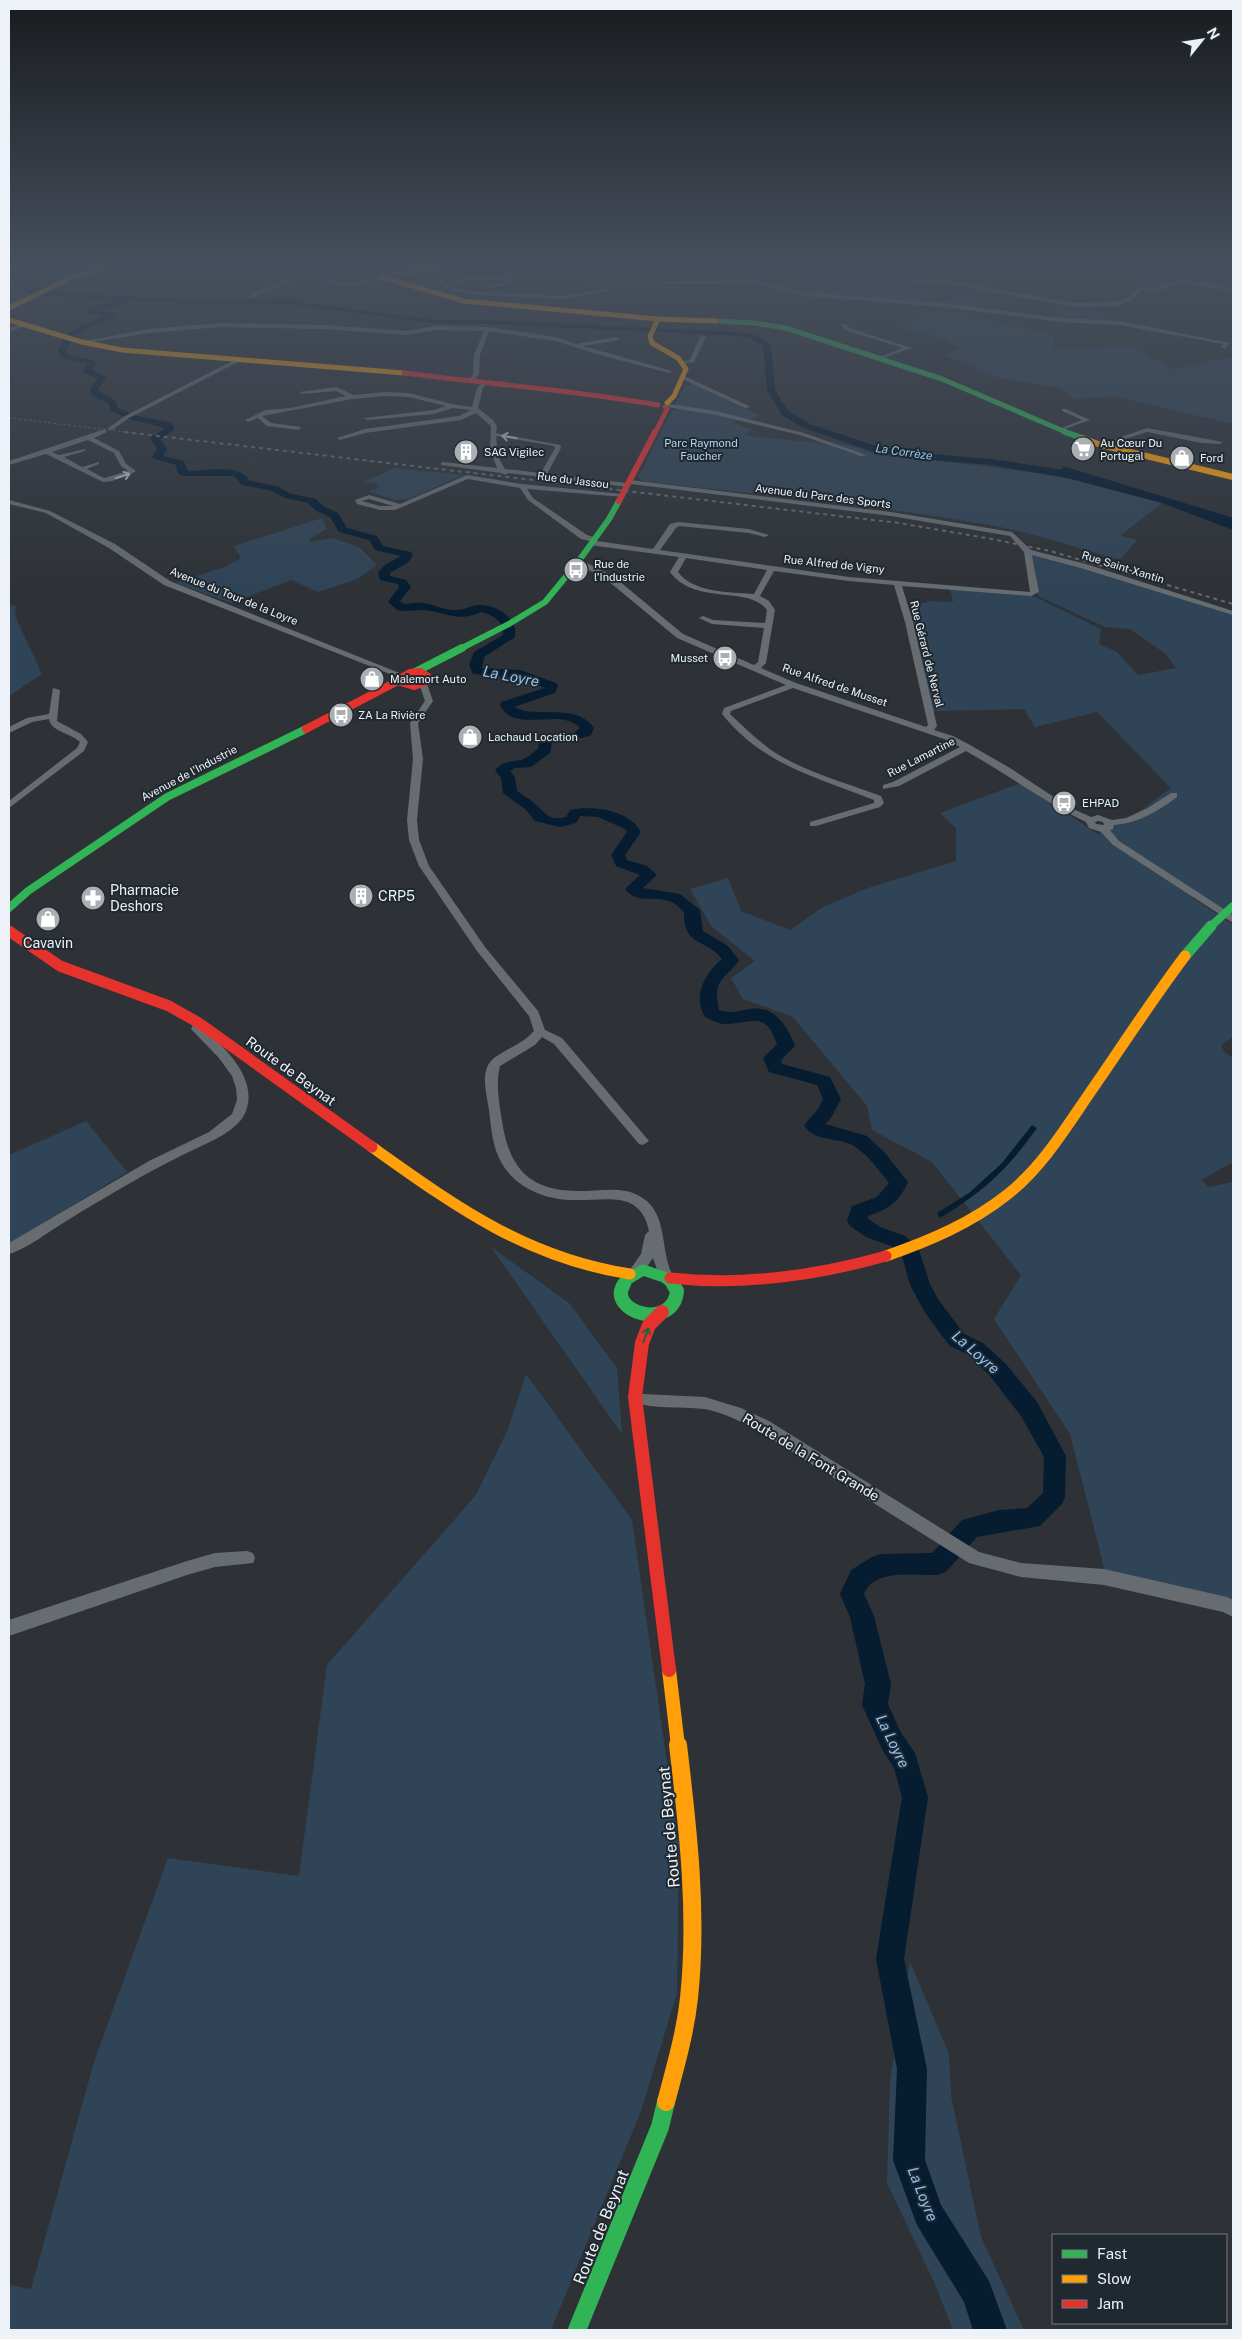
<svg xmlns="http://www.w3.org/2000/svg" width="1242" height="2339" font-family="'Public Sans',sans-serif">
<style>
.green{fill:#304457}
.water{fill:#051c31}
.lines{fill:none;stroke-linecap:round;stroke-linejoin:round}
.stream{stroke:#051c31;stroke-width:1}
.river{fill:#051c31;fill-rule:evenodd}
.street{fill:#676c71;fill-rule:evenodd}
.fast-far5{stroke:#30b455;stroke-width:5}
.fast-far4{stroke:#30b455;stroke-width:6}
.fast-far3{stroke:#30b455;stroke-width:8}
.fast-far2{stroke:#30b455;stroke-width:11}
.fast-far1{stroke:#30b455;stroke-width:14}
.fast{stroke:#30b455;stroke-width:18}
.slow-far4{stroke:#ff9f0a;stroke-width:5}
.slow-far3{stroke:#ff9f0a;stroke-width:6}
.slow-far2{stroke:#ff9f0a;stroke-width:11}
.slow-far1{stroke:#ff9f0a;stroke-width:14}
.slow{stroke:#ff9f0a;stroke-width:18}
.jam-far4{stroke:#e5322d;stroke-width:5}
.jam-far3{stroke:#e5322d;stroke-width:6}
.jam-far2{stroke:#e5322d;stroke-width:8}
.jam-far1{stroke:#e5322d;stroke-width:11}
.jam{stroke:#e5322d;stroke-width:14}
.rail-far1{stroke:#65696d;stroke-width:1;stroke-dasharray:2.5 2.5;stroke-linecap:butt}
.rail{stroke:#65696d;stroke-width:2;stroke-dasharray:4 4;stroke-linecap:butt}
.oneway{stroke:#b7bcc1}
.oneway2{stroke:#26603f}
.labels{text-anchor:middle;dominant-baseline:central;stroke-width:4;stroke-linejoin:round;paint-order:stroke}
.far-park-label{font-size:11px;fill:#b4d6f6;stroke:#202830}
.far-poi-label{font-size:11px;fill:#ecf2f7;stroke:#202830;text-anchor:start}
.far-street-label{font-size:11px;fill:#ecf2f7;stroke:#202830}
.far-water-label{font-size:12px;font-style:italic;fill:#8bc4f9;stroke:#202830}
.poi-label{font-size:14px;fill:#ecf2f7;stroke:#202830;text-anchor:start}
.street-label{font-size:14px;fill:#ecf2f7;stroke:#202830}
.water-label{font-size:15px;font-style:italic;fill:#8bc4f9;stroke:#202830}
.near-street-label{font-size:16px;fill:#ecf2f7;stroke:#202830}
</style>
<rect width="100%" height="100%" fill="#2e3236"/>
<g class="green">
<polygon points="9,264 13,267 13,279 27,292 32,294 9,303"/>
<path d="M816,264C845,264 860,259 883,279H856L853,273L830,275L828,279L789,281L821,269Z"/>
<polygon points="1129,266 1163,266 1233,272 1233,291 1209,286 1175,285 1170,289 1135,290 1153,281 1135,277 1155,271"/>
<polygon points="857,281 921,282 928,291 922,302 816,294 812,283"/>
<polygon points="958,293 993,301 974,307 944,304 948,299"/>
<polygon points="1089,309 1113,319 1114,322 1058,319 1057,312"/>
<polygon points="922,315 964,315 1053,334 1054,349 1132,346 1174,370 1223,358 1233,358 1233,424 1114,396 1074,399 1061,388 999,378 945,355 964,348 948,343 952,341 898,327"/>
<polygon points="695,384 754,413 762,416 747,420 674,406 685,386"/>
<path d="M678,408L739,419L732,423L753,430L744,434L749,436L818,443L827,441L859,448L875,455L957,463L1060,476L1162,503L1120,536L1137,540L1120,560C1078,548 1037,534 995,526C878,505 758,495 643,481L638,477L672,411Z"/>
<polygon points="395,468 463,475 409,499 396,500 367,491 376,490 378,484 364,482"/>
<polygon points="322,518 327,529 309,539 310,542 333,538 360,548 377,565 357,579 318,592 291,580 231,603 176,583 227,566 241,558 234,546"/>
<polygon points="1031,554 1233,614 1233,915 1197,893 1190,896 1233,925 1233,1037 1221,1045 1223,1051 1233,1058 1233,1162 1201,1180 1209,1187 1233,1182 1233,1604 1226,1600 1105,1571 1070,1434 994,1319 1021,1275 932,1162 872,1130 867,1106 793,1017 743,999 731,978 755,961 712,927 690,889 728,878 741,911 790,930 823,907 868,888 956,861 956,828 940,813 1021,783 1098,834 1139,812 1171,788 1097,712 1035,727 1024,709 933,711 908,611 919,610 918,603 926,603 927,601 953,602 950,588 1031,595 1101,629 1099,644 1117,652 1138,675 1176,668 1166,654 1130,629 1105,627 1038,596 1036,572"/>
<polygon points="9,604 16,606 15,616 42,674 9,696"/>
<polygon points="86,1121 127,1172 9,1244 9,1155"/>
<polygon points="491,1247 569,1303 617,1368 622,1434"/>
<polygon points="526,1374 632,1520 679,1846 677,1993 641,2111 551,2330 9,2330 9,2285 31,2289 94,2062 168,1858 299,1876 327,1665 476,1495 508,1429"/>
<polygon points="910,1962 949,2054 951,2096 981,2237 1024,2330 953,2330 934,2282 887,2183 890,2080"/>
</g>
<g class="water">
<path d="M11,264H32V279L36,286L69,293L181,299L289,298L301,300L302,305L193,304L42,296C31,293 17,292 13,281C11,275 13,270 11,264Z"/>
<polygon points="1063,466 1224,515 1233,518 1233,530 1162,503 1060,476"/>
<path d="M1032,1125L1037,1128C1008,1169 983,1192 940,1218L937,1213L969,1193L1002,1163Z"/>
</g>
<g class="lines">
<g class="stream">
<polyline points="395,271 419,264"/>
<polyline points="289,299 332,288"/>
</g>
<g class="river">
<path d="M122,296L129,298L125,305L95,310L115,314V318C96,325 73,330 66,352L70,355L95,361L96,363L92,370L106,377L98,390L116,401L118,408L137,416L170,422L174,426V430L160,439L167,449L163,456L184,461L187,470L189,471C207,471 239,463 250,481L276,486L292,494L316,499L323,506L338,513L347,528L377,536L383,546L411,552L413,554L409,562L390,573V576L406,580L411,587L400,601L404,604C410,604 417,602 423,603C433,604 443,610 453,610C464,611 471,605 479,605C497,604 518,619 515,637L484,657L482,668L520,670L556,683L558,686L555,693L514,707C539,720 574,701 594,728L591,735L586,737L552,743L550,753L531,767L515,768L510,771L515,777L517,791C522,795 529,798 534,803C545,812 548,822 566,817L570,810C592,805 630,810 641,832L625,855L627,860L647,866L657,875L643,888L680,894L700,910L703,931L728,946L739,960C725,981 712,977 719,1010C730,1014 738,1011 750,1009C775,1005 787,1026 795,1046L781,1060L782,1064L830,1077L841,1099L831,1118L825,1124L867,1136L885,1153L908,1182C899,1202 889,1209 868,1216L867,1218L880,1227L905,1236L918,1247L930,1284L938,1299L964,1334L983,1343L1006,1364L1037,1402L1066,1456L1065,1497L1062,1504L1040,1526L977,1537L946,1572L938,1575C915,1576 875,1568 864,1594L874,1616L891,1684L888,1704L900,1731L915,1753L928,1797L904,1959L927,2069L925,2160L941,2205L989,2281L1007,2330H973L964,2302L917,2225L893,2160L897,2069L876,1959L902,1797L894,1768L882,1749L862,1705L865,1684L850,1617L840,1594L851,1570L872,1557L880,1554L932,1553L962,1520L999,1510L1027,1508L1043,1493L1044,1457L1021,1416L990,1376L969,1355L950,1346L939,1332L924,1311L910,1285L902,1256L891,1246L866,1237L850,1226L847,1221L852,1206L877,1197L889,1183C879,1170 868,1155 854,1146C839,1137 813,1142 804,1125L818,1109L823,1099L817,1085L769,1072L763,1058L777,1044C765,1011 755,1023 727,1024C720,1025 712,1020 705,1017C692,996 705,973 722,959C706,938 683,947 684,912C680,909 676,903 671,902C657,895 636,905 625,889L640,875L616,866L611,855L627,832L625,829L598,817L580,816L576,823L560,827L535,821L525,809L503,793L501,778L495,770C503,761 511,762 521,760C527,759 533,752 538,749L540,738L574,733L580,728C561,706 514,735 500,705L501,702L545,688L520,678L473,674L469,665L474,652L503,635C505,622 493,615 481,612C456,624 444,610 420,610C412,610 405,612 397,610L388,602L399,587L398,584L380,580L378,572L385,565L401,556L375,550L369,540L339,532L330,517L315,510L308,503L285,498L269,490L242,485L234,476H185L178,474L176,465L154,459L152,457L157,449L150,438L165,428L132,420L111,411L109,404L93,396L90,390L97,378L84,373L83,371L87,364L64,359L58,352C64,330 84,324 103,316L87,313L89,306L119,301Z"/>
<polygon points="275,299 438,320 485,320 738,332 757,335 771,345 775,390 788,411 810,424 876,446 920,453 991,459 1064,470 1089,478 1084,481 991,465 920,459 874,452 804,428 782,415 767,390 763,346 751,339 738,336 485,324 438,324 278,303 274,301"/>
</g>
<g class="street">
<polygon points="62,264 69,264 88,272 84,273"/>
<polygon points="318,264 325,264 306,273 323,276 338,282 360,282 374,277 334,264 342,264 382,277 360,285 337,286 320,278 302,276 252,298 247,297"/>
<path d="M590,264H598L569,271H522L511,277L510,284L507,286L484,288L481,286L505,283L506,280H463L458,285L453,284L462,276H507C522,261 547,269 567,268C574,268 582,266 590,264Z"/>
<polygon points="669,264 676,264 635,281 630,280"/>
<polygon points="933,264 939,264 936,267 936,274 925,279 948,280 1074,303 1116,302 1129,297 1136,289 1162,286 1179,279 1233,288 1233,291 1179,283 1163,289 1140,291 1133,299 1117,306 1074,307 948,284 913,282 772,282 918,278 932,273 931,267"/>
<polygon points="439,267 449,272 441,281 457,289 479,292 565,296 605,289 608,291 565,299 479,295 454,291 436,282 444,272"/>
<polygon points="755,280 803,292 945,303 1061,318 1120,321 1230,343 1224,349 1221,347 1223,344 1120,325 1061,322 945,307 803,296 755,284 585,284"/>
<polygon points="221,323 323,325 406,331 436,326 487,327 556,337 576,344 617,337 619,340 583,346 672,371 669,373 604,356 555,341 489,331 480,355 479,374 472,383 469,381 473,374 474,355 484,331 436,330 406,335 323,329 221,327 149,333 82,344 79,342 149,329"/>
<polygon points="24,324 29,325 9,332 9,328"/>
<polygon points="841,324 845,324 849,328 912,348 877,360 877,358 903,348 845,330"/>
<polygon points="703,335 706,337 694,362 682,364 682,362 690,360 700,337"/>
<polygon points="240,357 242,360 129,418 112,430 107,429 125,416"/>
<polygon points="684,376 749,406 750,407 745,408 682,379"/>
<path d="M484,381L487,383L483,388L478,408L493,420L497,426L496,433L560,445L561,448L547,474L627,483L630,480L891,512L1012,532L1031,550L1086,564L1233,611V615L1080,568L1032,555L1039,592L1031,596L902,586L913,622L937,726L934,730L953,736L970,745L1010,768L1069,807L1091,817L1098,815L1112,820L1126,818L1148,808L1171,793H1177V797C1158,811 1139,823 1114,825L1113,829L1110,830L1119,841L1233,915V923L1113,845L1101,832L1089,828L1086,822C1044,802 1007,774 966,751L899,786L883,789V785L893,782L960,747L947,740L793,688L731,711L730,714C743,726 756,739 771,750C804,772 844,782 881,796L884,803L880,807L816,826H810V822L874,803V800C816,777 763,765 722,714L724,708L786,685L677,638L607,580L574,562L581,560L613,576L683,634L754,665L758,662L764,628L712,624L699,618L703,616L713,620L765,623L767,610C749,585 695,606 670,572L679,557L589,545L590,541L581,539L528,500L520,488L468,479L395,510H380L357,504L355,500L369,495L400,504L467,475L522,484L622,494L624,495V497L527,489L533,498L587,535L597,538V541L653,549L670,524L678,522L749,529L769,535L765,537L749,533L679,526L676,528L660,550L849,577L1030,592L1024,552L1010,536L891,516L631,484L628,487L508,473L505,475L501,473L441,465V463L443,462L497,468L490,451L491,426L476,413L461,420L365,433L340,440L337,438L365,429L459,416L471,410L453,408L434,414L367,420L364,418L434,410L446,406L409,397L385,396L352,399L262,416L271,423L301,427L299,430L267,426L258,418L248,422L245,420L266,410L291,408L346,396L336,391L302,394L299,392L337,387L353,395L385,392L409,393L452,404L472,407L477,388ZM496,436L554,446L555,448L541,473L505,469L498,457ZM369,499L393,506H380L362,501ZM686,558L767,570L754,594C729,592 694,593 678,572ZM774,571L849,581L894,585L905,622L928,725L926,727L796,683L761,668L766,663L775,610L769,601L760,596ZM1098,821L1103,822L1104,825L1096,824L1095,822Z"/>
<polygon points="669,404 716,411 804,433 866,455 861,456 800,435 716,415 667,407"/>
<polygon points="1062,409 1066,409 1090,420 1059,431 1059,429 1082,420 1062,411"/>
<polygon points="1147,428 1223,442 1220,444 1202,443 1147,432 1103,446 1098,445"/>
<path d="M105,429L107,432L94,438L119,451L126,464L135,470V472L112,481L103,482L46,454L9,465V461ZM88,440L114,453L121,466L128,471L104,478L87,469L99,464V462L82,467L64,457L85,451V449L59,455L52,452Z"/>
<polygon points="9,500 50,511 115,544 170,581 407,676 400,678 164,585 109,548 46,513 9,504"/>
<path d="M423,681L427,684L433,701L418,723L423,759L417,820L419,840L429,866L485,947L538,1011L545,1030L562,1038L649,1141L643,1145L639,1144L554,1044L542,1037L535,1045L500,1066C495,1085 500,1107 503,1127C511,1171 532,1191 578,1191C602,1191 629,1184 648,1202C667,1221 661,1251 672,1274L670,1278H660L653,1258C647,1266 642,1278 631,1275L629,1271L641,1254L645,1235L649,1231C641,1191 609,1200 578,1200C547,1201 513,1188 499,1158C492,1143 491,1126 489,1110C487,1096 480,1073 491,1061C500,1051 522,1045 534,1031L529,1016L477,951L419,866L409,840L407,820L413,759L410,723L425,701L419,684Z"/>
<path d="M53,688L60,690L57,721L81,734L88,742L84,751L9,808V801L77,748L80,742C71,733 51,732 49,719L32,722L9,733V727L27,718L49,714Z"/>
<path d="M199,1019L203,1020L205,1023L203,1028C225,1048 258,1078 246,1111C239,1130 212,1141 195,1149C151,1170 110,1194 68,1220C51,1230 27,1249 9,1254V1243L149,1161L209,1132L232,1114L237,1100L236,1088L232,1076L219,1058L191,1029L195,1020Z"/>
<path d="M635,1391L643,1394L705,1397L741,1408L769,1421L979,1552L1021,1563L1104,1569L1227,1597L1233,1600V1617L1223,1612L1104,1585L1021,1577L969,1563L759,1431C742,1422 723,1412 704,1409C679,1406 654,1410 630,1401L628,1397L630,1393Z"/>
<polygon points="247,1551 253,1553 255,1558 253,1563 215,1567 187,1575 9,1636 9,1620 187,1561 215,1553"/>
</g>
<g class="fast-far5">
<polyline points="1181,264 1233,270"/>
<polyline points="716,321 754,323 786,328 942,379 1068,433"/>
</g>
<g class="fast-far4">
<polyline points="1065,432 1082,438"/>
<polyline points="460,649 509,624 545,602 578,562 609,519 619,501"/>
</g>
<g class="fast-far3">
<polyline points="415,672 462,648"/>
<polyline points="9,908 28,891 167,797 306,729"/>
<polyline points="1210,927 1233,906"/>
</g>
<g class="fast-far2">
<polyline points="1185,956 1211,926"/>
<polyline points="624,1285 628,1279 643,1270 664,1277 674,1285"/>
</g>
<path class="fast-far1" d="M624,1284C606,1312 673,1332 677,1291L673,1284"/>
<polyline class="fast" points="577,2330 660,2127 666,2102"/>
<g class="slow-far4">
<polyline points="394,273 441,268 452,264"/>
<polyline points="381,277 464,301 658,319 716,321"/>
<polyline points="9,308 71,278 117,264"/>
<polyline points="658,319 650,336 652,343 678,358 686,369 674,396 667,403"/>
<polyline points="9,320 82,342 122,350 404,373"/>
</g>
<polyline class="slow-far3" points="1082,438 1101,445 1233,477"/>
<g class="slow-far2">
<path d="M372,1147C455,1206 526,1258 630,1274"/>
<path d="M886,1256C929,1241 972,1223 1008,1194C1042,1167 1065,1129 1089,1094C1121,1048 1151,1001 1185,956"/>
</g>
<polyline class="slow-far1" points="669,1670 678,1746"/>
<path class="slow" d="M666,2102C675,2068 685,2034 689,1998C698,1914 688,1829 678,1745"/>
<g class="jam-far4">
<polyline points="1023,264 1057,267 1107,264"/>
<path d="M404,373C489,384 574,390 658,405"/>
<polyline points="655,433 667,409 665,407"/>
</g>
<polyline class="jam-far3" points="619,501 655,432"/>
<g class="jam-far2">
<polygon points="420,672 428,677 428,681 414,686 401,682 401,678 410,673"/>
<polyline points="306,729 400,680"/>
</g>
<g class="jam-far1">
<polyline points="9,931 60,966 169,1006 199,1023 372,1147"/>
<path d="M670,1278C744,1286 815,1276 886,1256"/>
</g>
<polyline class="jam" points="662,1312 649,1325 642,1343 635,1397 669,1670"/>
<polyline class="rail-far1" points="9,418 135,433"/>
<polyline class="rail" points="124,432 899,523 992,539 1050,551 1233,604"/>
</g>
<defs><path id="oneway-shaft" d="M-6 0H5M1.5-3L5.5 0L1.5 3" fill="none" stroke-width="1.6" stroke-linecap="round" stroke-linejoin="round" transform="scale(1.25)"/></defs>
<g class="oneway">
<use href="#oneway-shaft" transform="translate(509 437) rotate(-171)"/>
<use href="#oneway-shaft" transform="translate(123 476) rotate(-18)"/>
</g>
<use class="oneway2" href="#oneway-shaft" transform="translate(646 1335) rotate(-69)"/>
<linearGradient id="sky" x2="0" y2="1"><stop stop-color="#191c1e"/><stop offset="0.45" stop-color="#464f5d"/><stop offset="1" stop-color="#464f5d" stop-opacity="0"/></linearGradient>
<rect width="1242" height="592" fill="url(#sky)"/>
<defs>
<symbol id="supermarket-disc" viewBox="-11 -11 22 22"><circle r="9.5" fill="#aaafb3" stroke="#202830"/><path d="M-6-5.5h2.5l.6 2H6L4.5 2H-2.5L-4.4-4H-6ZM-1.5 3.2a1.3 1.3 0 1 0 .1 0ZM3 3.2a1.3 1.3 0 1 0 .1 0Z" fill="#fff"/></symbol>
<symbol id="building-disc" viewBox="-11 -11 22 22"><circle r="9.5" fill="#aaafb3" stroke="#202830"/><path d="M-4-6H4V6H1V3H-1V6H-4ZM-2.5-4.3h1.7v1.8h-1.7ZM.8-4.3h1.7v1.8H.8ZM-2.5-1h1.7V.8h-1.7ZM.8-1h1.7V.8H.8Z" fill="#fff"/></symbol>
<symbol id="shop-disc" viewBox="-11 -11 22 22"><circle r="9.5" fill="#aaafb3" stroke="#202830"/><path d="M-5-2.5h2.3a2.7 3.5 0 0 1 5.4 0H5L5.5 6h-11ZM-1.5-2.5h3a1.5 2.3 0 0 0-3 0Z" fill="#fff"/></symbol>
<symbol id="bus-disc" viewBox="-11 -11 22 22"><circle r="9.5" fill="#aaafb3" stroke="#202830"/><path d="M-5-6H5V4H4V6H2V4H-2V6H-4V4H-5ZM-3.5-4V0h7V-4ZM-3.5 1.2v1.5H-2V1.2ZM2 1.2v1.5H3.5V1.2Z" fill="#fff"/></symbol>
<symbol id="pharmacy-disc" viewBox="-11 -11 22 22"><circle r="9.5" fill="#aaafb3" stroke="#202830"/><path d="M-2-6h4v4h4v4h-4v4h-4v-4h-4v-4h4Z" fill="#fff"/></symbol>
</defs>
<g fill-rule="evenodd">
<use href="#supermarket-disc" x="1069" y="435" width="28" height="28"/>
<use href="#building-disc" x="452" y="438" width="28" height="28"/>
<use href="#shop-disc" x="1168" y="444" width="28" height="28"/>
<use href="#bus-disc" x="562" y="556" width="28" height="28"/>
<use href="#bus-disc" x="711" y="644" width="28" height="28"/>
<use href="#shop-disc" x="358" y="665" width="28" height="28"/>
<use href="#bus-disc" x="327" y="701" width="28" height="28"/>
<use href="#shop-disc" x="456" y="723" width="28" height="28"/>
<use href="#bus-disc" x="1050" y="789" width="28" height="28"/>
<use href="#building-disc" x="347" y="882" width="28" height="28"/>
<use href="#pharmacy-disc" x="79" y="884" width="28" height="28"/>
<use href="#shop-disc" x="34" y="905" width="28" height="28"/>
</g>
<g class="labels">
<g class="far-park-label">
<text x="701" y="443">Parc Raymond<tspan x="701" dy="13">Faucher</tspan></text>
</g>
<g class="far-poi-label">
<text x="1100" y="443">Au Cœur Du<tspan x="1100" dy="13">Portugal</tspan></text>
<text x="484" y="452">SAG Vigilec</text>
<text x="1200" y="458">Ford</text>
<text x="594" y="564">Rue de<tspan x="594" dy="13">l'Industrie</tspan></text>
<text x="708" y="658" text-anchor="end">Musset</text>
<text x="390" y="679">Malemort Auto</text>
<text x="358" y="715">ZA La Rivière</text>
<text x="488" y="737">Lachaud Location</text>
<text x="1082" y="803">EHPAD</text>
</g>
<g class="far-street-label">
<text transform="translate(573 480) rotate(7)">Rue du Jassou</text>
<text transform="translate(823 496) rotate(7)">Avenue du Parc des Sports</text>
<text transform="translate(834 564) rotate(6)">Rue Alfred de Vigny</text>
<text transform="translate(1123 567) rotate(17)">Rue Saint-Xantin</text>
<text transform="translate(234 596) rotate(22)">Avenue du Tour de la Loyre</text>
<text transform="translate(927 654) rotate(76)">Rue Gérard de Nerval</text>
<text transform="translate(835 685) rotate(19)">Rue Alfred de Musset</text>
<text transform="translate(921 757) rotate(-27)">Rue Lamartine</text>
<text transform="translate(189 773) rotate(-28)">Avenue de l'Industrie</text>
</g>
<g class="far-water-label">
<text transform="translate(904 452) rotate(8)">La Corrèze</text>
</g>
<g class="poi-label">
<text x="110" y="890">Pharmacie<tspan x="110" dy="16">Deshors</tspan></text>
<text x="378" y="896">CRP5</text>
<text x="48" y="943" text-anchor="middle">Cavavin</text>
</g>
<g class="street-label">
<text transform="translate(291 1071) rotate(36)">Route de Beynat</text>
<text transform="translate(811 1457) rotate(31)">Route de la Font Grande</text>
</g>
<g class="water-label">
<text transform="translate(511 676) rotate(11)">La Loyre</text>
<text transform="translate(976 1352) rotate(41)">La Loyre</text>
<text transform="translate(893 1741) rotate(64)">La Loyre</text>
<text transform="translate(923 2194) rotate(68)">La Loyre</text>
</g>
<g class="near-street-label">
<text transform="translate(669 1827) rotate(-95)">Route de Beynat</text>
<text transform="translate(601 2227) rotate(-68)">Route de Beynat</text>
</g>
</g>
<rect width="1242" height="2339" fill="none" stroke="#ecf2f7" stroke-width="20"/>
<rect x="1052" y="2234" width="175" height="90" fill="#202830" stroke="#727980"/>
<rect x="1062" y="2250" width="25" height="8" fill="#30b455" stroke="#727980"/>
<text x="1097" y="2259" font-size="15" fill="#ecf2f7">Fast</text>
<rect x="1062" y="2275" width="25" height="8" fill="#ff9f0a" stroke="#727980"/>
<text x="1097" y="2284" font-size="15" fill="#ecf2f7">Slow</text>
<rect x="1062" y="2300" width="25" height="8" fill="#e5322d" stroke="#727980"/>
<text x="1097" y="2309" font-size="15" fill="#ecf2f7">Jam</text>
<g transform="translate(1202 40) rotate(60)" stroke="#202830" stroke-width="4" paint-order="stroke">
<path d="M0-4L9 19L0 12L-9 19Z" fill="#ecf2f7"/>
<text y="-8" font-size="14" font-weight="bold" text-anchor="middle" fill="#ecf2f7">N</text>
</g>
</svg>
